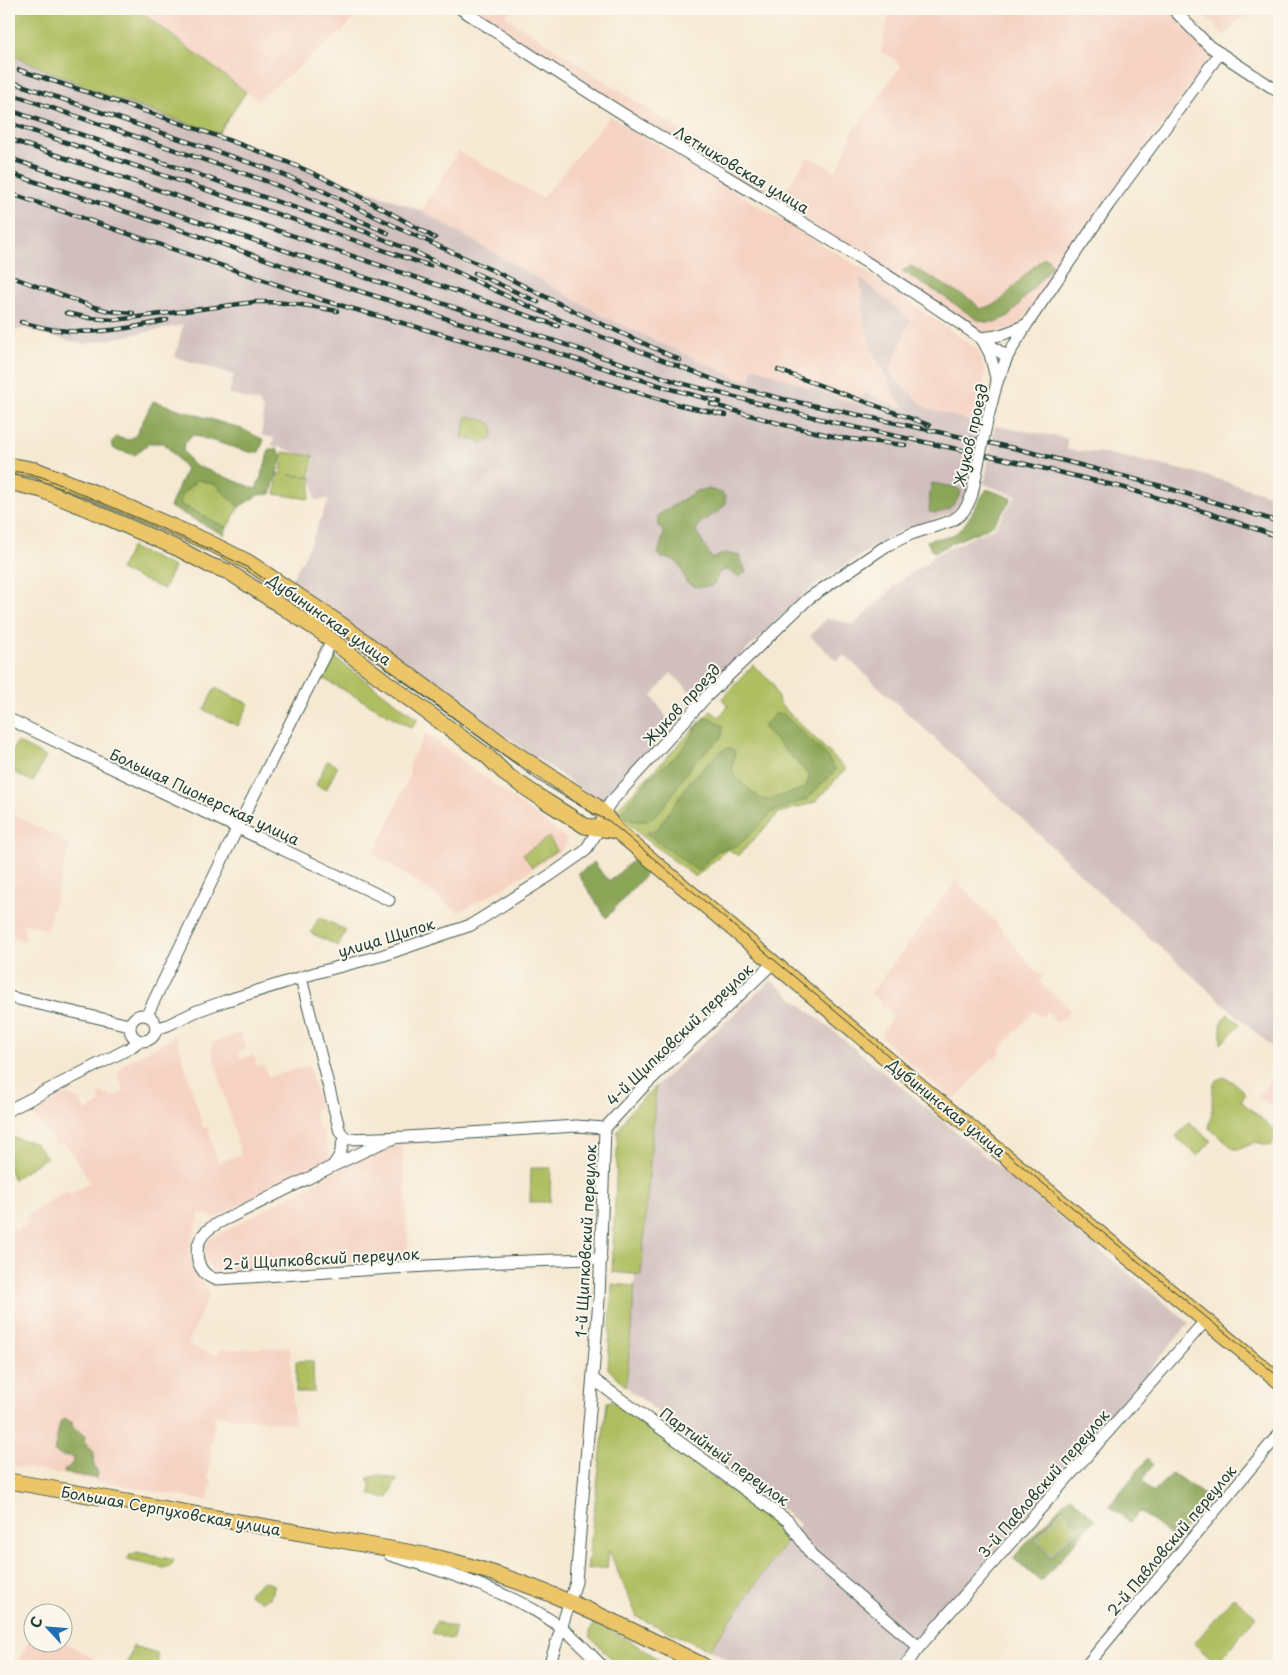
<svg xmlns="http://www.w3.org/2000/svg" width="1288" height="1675" font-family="'Playpen Sans',sans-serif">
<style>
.built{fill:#f5d2c2}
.industrial{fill:#d1bfbd}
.green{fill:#afbe61;stroke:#677e4a}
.forest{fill:#8ba557;stroke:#557146;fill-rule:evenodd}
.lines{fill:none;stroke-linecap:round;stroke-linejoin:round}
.minor-casing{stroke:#3f574c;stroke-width:13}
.major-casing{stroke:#3f574c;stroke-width:17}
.minor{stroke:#fff;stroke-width:11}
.major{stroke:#ecc569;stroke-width:15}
.tram{stroke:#1f3d34;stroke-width:1}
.rail-casing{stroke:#1f3d34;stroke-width:4.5}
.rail{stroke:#fbf7ec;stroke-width:2.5;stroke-dasharray:8;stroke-linecap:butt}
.minor-bridge-casing{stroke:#3f574c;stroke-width:13;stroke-linecap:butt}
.minor-bridge{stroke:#fff;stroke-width:11}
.labels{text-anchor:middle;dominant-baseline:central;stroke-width:4;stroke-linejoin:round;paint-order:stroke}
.street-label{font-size:15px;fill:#1f3d34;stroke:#fbf7ec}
</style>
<rect width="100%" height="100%" fill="#fbf7ec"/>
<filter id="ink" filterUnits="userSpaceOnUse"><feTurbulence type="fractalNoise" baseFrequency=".02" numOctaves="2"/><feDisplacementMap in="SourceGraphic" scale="10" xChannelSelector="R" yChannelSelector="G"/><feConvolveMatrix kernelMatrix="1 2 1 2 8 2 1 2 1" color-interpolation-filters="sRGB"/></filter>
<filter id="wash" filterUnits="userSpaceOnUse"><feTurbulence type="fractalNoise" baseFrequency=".0096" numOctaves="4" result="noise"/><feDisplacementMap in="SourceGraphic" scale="20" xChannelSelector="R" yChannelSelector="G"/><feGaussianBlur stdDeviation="1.12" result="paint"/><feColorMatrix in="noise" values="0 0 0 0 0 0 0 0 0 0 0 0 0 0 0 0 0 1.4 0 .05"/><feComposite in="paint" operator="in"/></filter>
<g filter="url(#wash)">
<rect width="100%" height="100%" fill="#f6e9d3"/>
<g class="built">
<polygon points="137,9 359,9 346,28 258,100 246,92"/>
<polygon points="471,9 512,9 505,16 781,196 808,157 836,171 854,130 901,66 889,55 881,53 890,9 1168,9 1208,51 1209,59 1018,327 981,334 646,124"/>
<polygon points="1198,9 1266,9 1239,20 1225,36"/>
<polygon points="610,116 864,270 977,349 985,371 978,422 897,406 865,391 860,405 754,368 750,381 735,377 601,315 422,211 458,151 542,198"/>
<polygon points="426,733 567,839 564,848 510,884 459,912 398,869 374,855 409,777 410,762"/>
<polygon points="9,812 70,844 47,930 23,923 26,941 9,936"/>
<polygon points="956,881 968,892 1010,939 1009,940 1027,959 1025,961 1043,976 1039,982 1071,1010 1062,1020 1060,1019 1058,1022 1046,1012 1042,1017 1034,1011 1000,1049 1001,1052 995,1059 993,1057 954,1101 916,1069 880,1036 893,1015 871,993"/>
<polygon points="240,1033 246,1049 238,1051 241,1059 254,1055 257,1067 264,1065 268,1077 309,1066 320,1109 314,1111 319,1129 323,1128 331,1160 318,1164 318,1166 214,1218 200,1213 188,1251 209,1295 188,1344 197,1348 198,1350 216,1355 221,1350 290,1347 294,1424 215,1415 208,1479 212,1480 208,1501 9,1465 9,1402 16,1365 9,1364 9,1222 15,1232 29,1223 25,1217 68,1190 71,1194 90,1182 71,1151 63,1142 57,1146 32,1113 63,1096 68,1095 78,1099 86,1111 100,1103 99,1094 104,1092 105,1095 108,1094 111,1098 124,1091 118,1075 122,1065 176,1035 203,1127 208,1127 218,1162 241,1155 211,1047 212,1046 212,1043"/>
<polygon points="1279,1071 1279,1111 1278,1113 1258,1096"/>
<polygon points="401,1145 403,1151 409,1259 216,1272 212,1271 208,1263 204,1263 204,1252 206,1246 210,1239 372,1152"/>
<polygon points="32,1637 32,1642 62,1642 63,1641 94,1659 90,1666 14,1666"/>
</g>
<g class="industrial">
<polygon points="9,54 107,96 218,134 422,211 601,315 735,377 750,381 753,367 860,405 864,391 897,406 907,408 898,400 873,353 864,319 860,278 911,320 889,370 895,379 926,408 983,425 971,484 964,500 952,513 904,529 879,543 810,589 697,698 671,673 652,696 672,725 605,799 601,801 594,798 288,584 304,558 329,499 315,500 312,475 314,458 272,445 274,438 262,435 263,410 259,402 229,394 234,375 175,357 183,325 84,344 38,333 26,328 14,331 9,331 9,301 13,289 9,287"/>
<polygon points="995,426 1067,438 1067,450 1105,453 1197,473 1279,498 1279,1053 1104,897 1042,837 844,655 837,661 810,636 827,618 853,625 909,574 926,564 931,557 995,527 1016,496 984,484"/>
<polygon points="771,980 1189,1323 905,1658 901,1666 742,1666 709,1650 800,1524 626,1387 635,1274 641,1275 656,1086"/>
</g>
<g class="green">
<polygon points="9,9 137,9 246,92 218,134 107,96 9,54"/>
<path d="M467,416C482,420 501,419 490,440L482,443L462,437Z"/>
<polygon points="283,452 313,456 310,477 289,475 312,478 309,499 275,494 278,473 281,474"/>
<polygon points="197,479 216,485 239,507 227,528 180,504 182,495"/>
<polygon points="131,547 174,567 164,589 120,570"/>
<polygon points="333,656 418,719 412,728 322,678"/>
<polygon points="753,665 772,683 780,704 846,769 815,802 779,813 738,856 728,849 695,877 613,813 711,711 719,717 728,706 722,699"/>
<polygon points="215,688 249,704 238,726 204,710"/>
<polygon points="17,742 46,757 33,782 9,770 9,757"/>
<polygon points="327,761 338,766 326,790 316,785"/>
<polygon points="549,837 557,850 532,867 523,854"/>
<polygon points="319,917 346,930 338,946 311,933"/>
<polygon points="1228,1014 1240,1024 1221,1044 1221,1022"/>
<path d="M1224,1077L1233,1082L1245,1093V1094L1241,1101L1279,1134L1270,1146L1256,1142L1240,1149H1234L1209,1128C1208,1122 1211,1119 1212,1112C1213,1102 1210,1090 1216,1080Z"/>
<polygon points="656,1086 641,1275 612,1272 618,1131 629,1112"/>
<polygon points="1189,1122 1211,1141 1198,1156 1176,1137"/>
<polygon points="12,1137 35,1143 47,1157 14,1179 13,1178 9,1168 9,1139"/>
<polygon points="531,1168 551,1168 550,1202 530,1202"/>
<polygon points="612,1284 635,1286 626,1387 608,1369"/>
<polygon points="296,1361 313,1361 314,1392 296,1392"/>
<polygon points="612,1401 791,1535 709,1650 637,1617 609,1551 607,1568 587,1569 607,1402"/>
<path d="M380,1475L398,1480C392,1484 392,1492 388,1498L370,1495L371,1485L368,1481V1478Z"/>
<polygon points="1062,1512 1077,1525 1052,1554 1037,1540"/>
<path d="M137,1552L174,1560C172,1566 169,1567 163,1568L127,1560L130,1555Z"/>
<polygon points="263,1581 274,1585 270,1598 262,1601 249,1595 251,1591"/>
<polygon points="1233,1597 1256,1616 1217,1664 1194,1644"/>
<polygon points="436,1622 456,1628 452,1640 432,1633"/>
<path d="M593,1625C609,1624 653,1656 668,1666H618L590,1636V1631Z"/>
<polygon points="133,1646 154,1652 157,1654 158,1660 156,1666 127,1666"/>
</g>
<g class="forest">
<path d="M1043,258H1047L1053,265L1009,316L997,322H984L976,319L943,296L902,271L911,266L973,301L980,309C1004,302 1003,298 1019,281C1026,273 1035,266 1043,258Z"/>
<polygon points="153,401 242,429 264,440 259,452 249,452 193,435 185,443 183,450 192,464 256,489 264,469 269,449 277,449 282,456 271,494 258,495 239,507 216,485 197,479 182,495 180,504 227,528 224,535 170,507 186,469 164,443 149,443 135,455 114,449 111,443 116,437 129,440 136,435"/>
<path d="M932,483L955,487L961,491C957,505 944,516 929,512C930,502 929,493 932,483Z"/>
<path d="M709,489L722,493L725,496V505L719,511L700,523L696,531L712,559L725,553L739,555L746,572L739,577L728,570L719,572L714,584C703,588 697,589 686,582C681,567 679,557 661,558L658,554L664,533L659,526L657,516L696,491Z"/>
<path d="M987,489L1011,498V500L994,524L983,530L954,542L936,552L932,551L927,541C935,537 943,539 950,536C966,531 977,501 987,489Z"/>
<polygon points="775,714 783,714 826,755 836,770 807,799 773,812 739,845 717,851 698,871 646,833 658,828 691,780 721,751 728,748 733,749 735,752 732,767 734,776 759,798 768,800 805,788 810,776 763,727"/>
<path d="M703,718H712L723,726L722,735L720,739C711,747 702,755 694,763C681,777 664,815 646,821C641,822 633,821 627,819L621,812L649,778L674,758L684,747Z"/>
<polygon points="635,858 649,871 606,918 578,874 594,862 604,876 610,881"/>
<path d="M63,1419L72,1422C72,1432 81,1430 85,1437L84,1441L94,1452V1465L98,1473L97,1477L95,1478L64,1473L65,1469L69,1467L74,1460L71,1456H62L54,1452L60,1422Z"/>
<polygon points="1148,1458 1153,1465 1142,1480 1152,1493 1173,1473 1210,1499 1175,1539 1140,1512 1130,1522 1109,1506"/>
<path d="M1070,1496L1095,1519L1041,1582L1013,1558ZM1062,1509L1079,1526L1052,1556L1035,1540Z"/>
</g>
</g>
<g filter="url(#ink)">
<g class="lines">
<defs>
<g id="minor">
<path d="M461,9C522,49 583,90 646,128C767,202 892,273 1007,357"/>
<polyline points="1173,9 1209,46 1279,92"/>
<path d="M981,338C998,337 1010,333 1025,325"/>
<polyline points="983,341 990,354 997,382"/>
<polyline points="987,421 997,382 1007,357 1027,324 1109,204 1220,53"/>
<polyline points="9,719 389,900"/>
<polyline points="301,978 340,1132 347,1139 407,1137 576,1126 605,1128"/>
<polyline points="9,997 129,1025"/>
<circle cx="143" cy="1028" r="13"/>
<polyline points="147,1015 237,829 332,640"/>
<path d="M156,1029L168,1025L197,1011L225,1001L315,973L384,955L471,925L552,874L585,851L599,829L607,808L610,803L707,696L809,598L886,546L911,534L951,521C963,515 968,506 972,494"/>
<polyline points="9,1110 130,1048 139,1041"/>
<polyline points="605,1128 643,1087 774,962"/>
<path d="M395,1138L379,1144L333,1166L218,1223C213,1226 207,1230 203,1235C192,1250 197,1274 215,1279C343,1272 472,1261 601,1259"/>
<polyline points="333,1166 340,1155 344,1137"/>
<polyline points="593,1379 788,1521 813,1557 919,1647"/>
<path d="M390,1555C446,1572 516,1593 563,1629C577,1639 589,1653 602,1666"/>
<polyline points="549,1666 576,1582 599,1300 605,1128"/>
<polyline points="905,1666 919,1647 1206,1320"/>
<polyline points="1086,1666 1279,1434"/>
</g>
<g id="major">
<polyline points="9,465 36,470 95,493 208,542 248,562 342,625 509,749 596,806 604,814 617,831 903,1072 1279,1381"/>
<polyline points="9,482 42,490 88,509 179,549 209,565 229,572 321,632 386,682 487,756 508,776 544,800 585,826 617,831"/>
<path d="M9,1481L430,1556C527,1577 616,1622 704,1666"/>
</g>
</defs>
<use href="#minor" class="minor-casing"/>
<use href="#major" class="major-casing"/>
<use href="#minor" class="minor"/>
<use href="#major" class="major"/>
<polyline class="tram" points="9,471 27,473 42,477 205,547 245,566 337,628 392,673 539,781 592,813 609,821 916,1079 1279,1377"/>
<defs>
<g id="rail">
<path d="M19,70C109,99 199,128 287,162C339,183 387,211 435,238"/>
<polyline points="15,83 271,170 317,188 405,231 494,271 580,314 680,360"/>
<polyline points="11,94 266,181 318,202 388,233"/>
<polyline points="9,110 366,232 417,253 515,300 576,327 728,385 783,399 1018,449 1161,486 1279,522"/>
<polyline points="9,123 430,266"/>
<polyline points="9,139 558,326"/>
<polyline points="9,158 680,383 844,425 1004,459 1121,487 1209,513 1279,537"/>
<polyline points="9,173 208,239 324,280 671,389 720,402"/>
<polyline points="12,194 322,300 490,348 679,405 726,415"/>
<polyline points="475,273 538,302"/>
<polyline points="9,276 94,307 109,311 133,313"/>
<path d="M66,313L90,318L115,320L255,302C284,301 309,305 337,311"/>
<path d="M21,322C33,325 46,329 59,330C94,335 134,328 167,320"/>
<polyline points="778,370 929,425"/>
<polyline points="711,404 785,425 841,438 905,445"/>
</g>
</defs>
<use href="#rail" class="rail-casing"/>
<use href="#rail" class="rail"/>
<defs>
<polyline id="minor-bridge" points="972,494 987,421"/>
</defs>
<use href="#minor-bridge" class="minor-bridge-casing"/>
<use href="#minor-bridge" class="minor-bridge"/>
</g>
</g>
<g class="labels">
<g class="street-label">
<text transform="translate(742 169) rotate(31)">Летниковская улица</text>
<text transform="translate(970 435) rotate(-77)">Жуков проезд</text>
<text transform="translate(330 619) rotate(35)">Дубининская улица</text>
<text transform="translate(681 704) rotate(-47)">Жуков проезд</text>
<text transform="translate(205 796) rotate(25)">Большая Пионерская улица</text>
<text transform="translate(386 937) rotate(-17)">улица Щипок</text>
<text transform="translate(679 1034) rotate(-44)">4-й Щипковский переулок</text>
<text transform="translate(947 1107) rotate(39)">Дубининская улица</text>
<text transform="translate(585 1241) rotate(-87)">1-й Щипковский переулок</text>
<text transform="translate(321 1258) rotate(-3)">2-й Щипковский переулок</text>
<text transform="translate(725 1456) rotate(36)">Партийный переулок</text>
<text transform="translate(1043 1483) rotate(-49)">3-й Павловский переулок</text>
<text transform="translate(171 1510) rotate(10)">Большая Серпуховская улица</text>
<text transform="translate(1171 1540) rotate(-50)">2-й Павловский переулок</text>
</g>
</g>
<rect width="1288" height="1675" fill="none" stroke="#fbf7ec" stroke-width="30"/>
<g transform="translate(48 1628) rotate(296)"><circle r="24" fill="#fbf7ec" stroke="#a3ada2"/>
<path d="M0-4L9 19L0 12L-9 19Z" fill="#1f6fb2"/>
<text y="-8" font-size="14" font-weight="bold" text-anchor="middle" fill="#1f3d34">С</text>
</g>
</svg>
